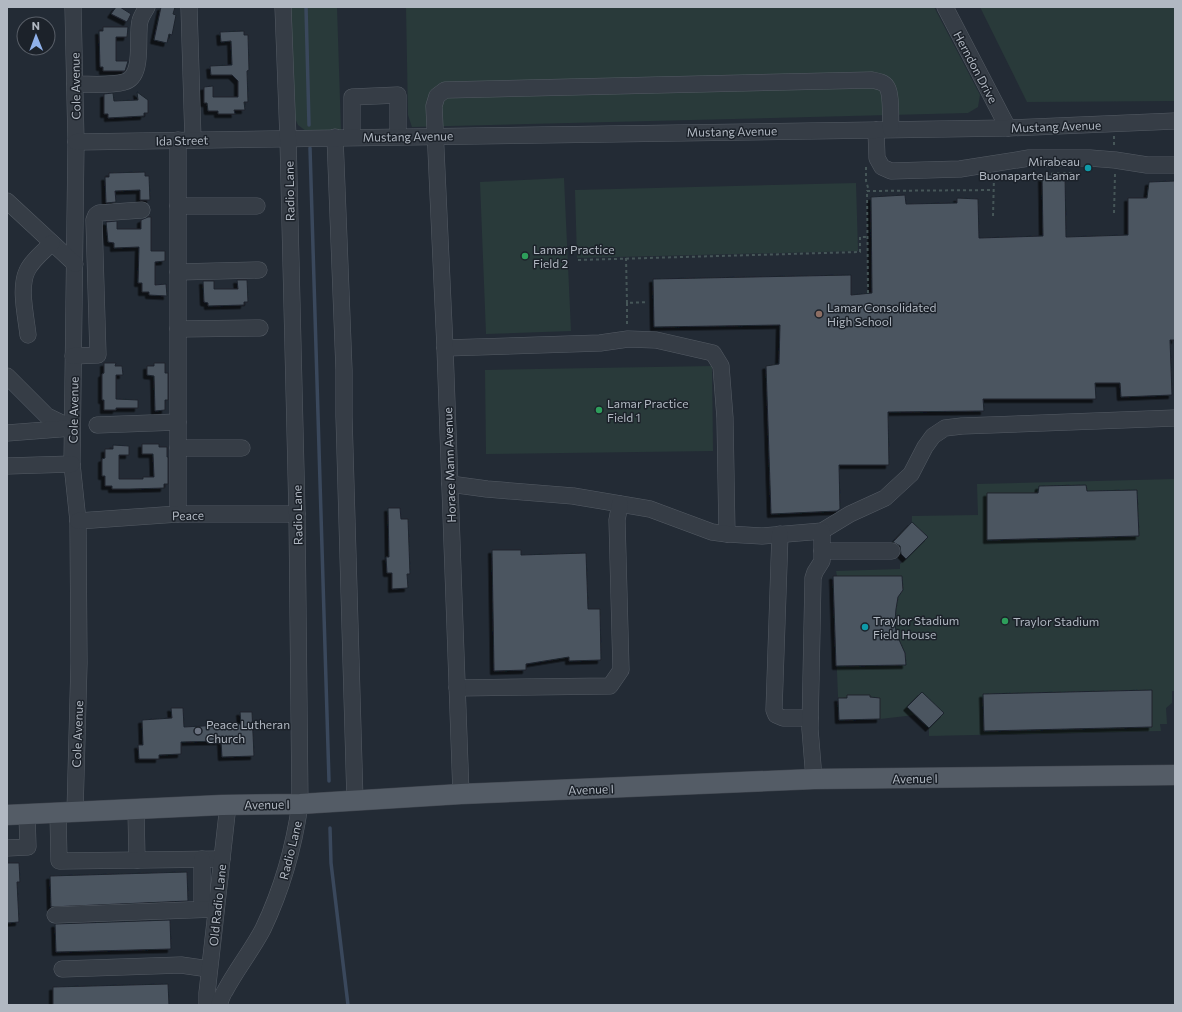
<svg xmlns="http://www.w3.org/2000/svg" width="1182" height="1012" font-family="Commissioner,sans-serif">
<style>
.green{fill:#293a3a}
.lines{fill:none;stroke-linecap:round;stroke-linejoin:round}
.stream{stroke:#3a485c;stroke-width:3.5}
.building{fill:#4c5561;stroke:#1e242d;filter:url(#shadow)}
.minor-casing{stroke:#545b64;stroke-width:17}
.major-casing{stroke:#40464f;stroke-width:21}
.path{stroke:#465658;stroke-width:2;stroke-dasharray:3 3;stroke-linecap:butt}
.minor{stroke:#363d46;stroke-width:16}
.major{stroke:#545c66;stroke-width:20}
.culture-dot{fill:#0f9aa8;stroke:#1c222a;stroke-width:1.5}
.leisure-dot{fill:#2e9e5b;stroke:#1c222a;stroke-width:1.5}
.education-dot{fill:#8d6e63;stroke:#1c222a;stroke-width:1.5}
.worship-dot{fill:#6b7280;stroke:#1c222a;stroke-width:1.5}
.labels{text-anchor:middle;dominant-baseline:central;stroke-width:3;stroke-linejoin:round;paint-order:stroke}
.street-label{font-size:12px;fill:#b1b8c2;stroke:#1c222a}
.poi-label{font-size:12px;fill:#b1b8c2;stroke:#1c222a;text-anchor:start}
</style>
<defs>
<filter id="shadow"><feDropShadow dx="-3.5" dy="3.5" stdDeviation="0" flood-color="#0009"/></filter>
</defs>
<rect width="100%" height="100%" fill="#232b35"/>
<g class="green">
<polygon points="290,7 337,7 341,131 306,131 298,125 293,114"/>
<polygon points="406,7 934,7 980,95 978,107 968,113 412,127 408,115"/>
<polygon points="980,7 1175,7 1175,101 1027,102"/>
<polygon points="564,178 571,331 486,334 480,182"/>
<polygon points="856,183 858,251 577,258 575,190"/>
<polygon points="712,366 713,451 486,454 485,370"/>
<polygon points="1175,479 1175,691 1172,691 1172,703 1166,708 1167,724 1160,724 1161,731 929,736 929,728 915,715 880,719 839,720 833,576 837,576 836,571 900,569 900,564 906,559 891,544 912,522 912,516 978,515 977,484"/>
</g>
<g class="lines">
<g class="stream">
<polyline points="306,7 309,125"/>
<polyline points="310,148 329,781"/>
<polyline points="330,828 331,863 348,1005"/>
</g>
</g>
<g class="building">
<polygon points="116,7 120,7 131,14 127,22 111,14"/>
<polygon points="161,7 175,7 173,14 176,15 172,35 169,34 167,43 154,40"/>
<polygon points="103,27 128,27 127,37 116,37 116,61 128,61 125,71 103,71 103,67 100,67 99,31 103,31"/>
<polygon points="244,31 244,35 248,35 249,70 247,71 248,102 244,102 245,110 234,110 235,114 218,114 218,111 208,111 207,103 204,103 204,87 213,86 213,97 238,97 238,81 232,75 211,75 210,66 232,65 231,41 221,42 220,32"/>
<polygon points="137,92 148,100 148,113 144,113 144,116 108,118 108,114 104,114 104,94 113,93 114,101 138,100"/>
<polygon points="145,172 145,176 149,176 150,200 140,200 140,190 115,191 116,202 106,203 105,177 109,177 109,173"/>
<polygon points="1042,175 1065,175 1066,237 1128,235 1128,198 1147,198 1149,182 1175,181 1175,340 1170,340 1172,395 1121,397 1120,383 1095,383 1096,399 983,399 984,411 888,412 889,465 839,465 840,509 837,511 771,514 766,366 779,364 780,325 654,327 653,279 851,275 851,295 872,293 871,197 905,195 906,204 957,203 957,198 978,199 979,238 1043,236"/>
<polygon points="148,217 151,217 151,251 165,251 165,261 155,262 155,285 166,284 167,296 149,295 149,292 142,292 142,283 138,283 139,247 114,248 114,243 108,242 106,222 117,221 117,229 141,229 141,220"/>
<polygon points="237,280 247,280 248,302 244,302 244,305 208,306 208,303 204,302 203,281 214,281 214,289 238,289"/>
<polygon points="104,363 116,363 115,366 122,366 123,375 116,375 116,399 138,400 138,408 116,408 116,410 104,410 104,400 102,400 102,374 104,373"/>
<polygon points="154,363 165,363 165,373 168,373 168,400 165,400 165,410 155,411 154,376 147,375 147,366 154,366"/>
<polygon points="142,444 159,444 159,447 167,447 167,457 168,457 168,484 164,484 164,488 130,489 112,489 112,486 105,486 105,476 102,476 102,459 105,458 105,449 113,449 113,445 129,446 129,455 119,455 119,479 143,479 143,477 154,477 153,454 142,454"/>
<polygon points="1086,485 1087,491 1137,490 1139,536 987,540 987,493 1038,493 1039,486"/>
<polygon points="388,508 400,508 401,519 408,519 410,574 407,574 408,588 392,589 392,573 387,573 386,557 389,557"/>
<polygon points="912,522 928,537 906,559 901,554 900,546 893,542"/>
<polygon points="492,550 521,550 521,555 586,553 588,609 600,609 601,660 569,661 569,657 526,664 526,670 494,671"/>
<polygon points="833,576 902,576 903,590 898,597 896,609 895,621 896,633 905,653 906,665 836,666"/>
<polygon points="1152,690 1152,727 984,731 983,694"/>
<polygon points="922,692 944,713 929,728 907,707"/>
<polygon points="847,695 870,695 870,697 880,698 880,719 839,720 838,698 847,698"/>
<polygon points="171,708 183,708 184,727 241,724 240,712 252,712 254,756 222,757 221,741 181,742 181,754 159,755 159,759 139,759 138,745 143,745 142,720 172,718"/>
<polygon points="7,863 19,863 20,882 17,882 19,922 7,923"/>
<polygon points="187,872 188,901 51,907 50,876"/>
<polygon points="170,920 171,949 56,952 55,924"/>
<polygon points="168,984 169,1005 53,1005 53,987"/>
</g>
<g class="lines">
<defs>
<g id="minor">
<polyline points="73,7 76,142 72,464 78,521 79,663 75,812"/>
<polyline points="189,7 193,140"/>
<polyline points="945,7 1008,128"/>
<path d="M75,84C91,84 109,86 124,82C145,77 136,37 140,21C141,16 145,11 147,7"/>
<polyline points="876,130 877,158 882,167 891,171 960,169 1029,158 1090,158 1115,160 1147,165 1175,165"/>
<polyline points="335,137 344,370 344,416 355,801"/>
<polyline points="352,137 352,97 398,95 398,136"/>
<polyline points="76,142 1008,128 1175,121"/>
<polyline points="7,201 75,264"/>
<polyline points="178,206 257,206"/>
<polyline points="178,272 259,270"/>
<polyline points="178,329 260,328"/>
<path d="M28,335C26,316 19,288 27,271C32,260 44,251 52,243"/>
<polyline points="445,348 600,343 628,339 656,340 713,353 721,366 725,418 727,534"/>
<polyline points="73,356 98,355 94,220 96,215 99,213 142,210"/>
<polyline points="7,376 47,416 72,428"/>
<polyline points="97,425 178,422"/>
<polyline points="7,433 72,428"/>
<polyline points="178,448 242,448"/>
<polyline points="7,466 72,464"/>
<polyline points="450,484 487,489 573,496 650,509 712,532 727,534 762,536 822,531 850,514 885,498 911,474 925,447 933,436 945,428 962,426 1175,418"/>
<polyline points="178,514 178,140"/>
<polyline points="78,521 178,514 297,514"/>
<polyline points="780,534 774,710 776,715 783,718 810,718"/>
<polyline points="822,551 892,551"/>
<polyline points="457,688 610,686 621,670 617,520 620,504"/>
<polyline points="814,779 810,729 813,578 815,572 822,561 822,531"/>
<path d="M461,794L445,348L434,106L437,96L445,90L872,80C877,81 884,82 887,87C892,95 890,119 891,129"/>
<polyline points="136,810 137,860"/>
<polyline points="58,813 59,861 222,859"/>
<polyline points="7,848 28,847 27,815"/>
<polyline points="202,859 202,909"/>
<polyline points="55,915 216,909"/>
<polyline points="62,969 181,965 209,969"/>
<polyline points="207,1005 207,993 228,805"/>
<path d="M219,1005C221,1000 222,995 225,991C236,970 252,950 263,929C282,889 294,847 300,804L297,514L288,138L283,7"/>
</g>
<polyline id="major" points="7,815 222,805 300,804 461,794 814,779 1175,775"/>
</defs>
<use href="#minor" class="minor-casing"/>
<use href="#major" class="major-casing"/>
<g class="path">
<polyline points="1114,136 1114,146"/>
<polyline points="866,167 866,181 869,191"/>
<polyline points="1021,175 1072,173"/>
<polyline points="1114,213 1115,174"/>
<polyline points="993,216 994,177"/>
<polyline points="626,258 627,303 648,302"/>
<polyline points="578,260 860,252 860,237 867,237"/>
<polyline points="868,293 867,191 994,190"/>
<polyline points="627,303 627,325"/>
</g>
<use href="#minor" class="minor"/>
<use href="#major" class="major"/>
</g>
<g class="culture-dot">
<circle cx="1088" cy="168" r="4"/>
<circle cx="865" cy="627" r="4"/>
</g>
<g class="leisure-dot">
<circle cx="525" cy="256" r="4"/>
<circle cx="599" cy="410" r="4"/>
<circle cx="1005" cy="621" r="4"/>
</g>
<circle class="education-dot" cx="819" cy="314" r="4"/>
<circle class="worship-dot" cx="198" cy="731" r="4"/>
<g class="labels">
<g class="street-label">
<text transform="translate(976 67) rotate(62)">Herndon Drive</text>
<text transform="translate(75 86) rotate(-91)">Cole Avenue</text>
<text transform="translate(1056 126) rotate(-2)">Mustang Avenue</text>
<text transform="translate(732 131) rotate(-1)">Mustang Avenue</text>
<text transform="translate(408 136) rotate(-1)">Mustang Avenue</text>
<text transform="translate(182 140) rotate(-1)">Ida Street</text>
<text transform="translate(289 191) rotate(-91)">Radio Lane</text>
<text transform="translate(73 410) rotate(-89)">Cole Avenue</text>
<text transform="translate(449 465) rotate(-92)">Horace Mann Avenue</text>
<text transform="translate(188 515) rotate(-1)">Peace</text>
<text transform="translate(297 515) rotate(-91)">Radio Lane</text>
<text transform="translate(77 734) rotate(-88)">Cole Avenue</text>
<text transform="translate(915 778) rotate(-1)">Avenue I</text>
<text transform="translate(591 789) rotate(-2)">Avenue I</text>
<text transform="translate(267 804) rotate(-1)">Avenue I</text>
<text transform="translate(290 850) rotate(-76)">Radio Lane</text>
<text transform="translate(217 905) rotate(-84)">Old Radio Lane</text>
</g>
<g class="poi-label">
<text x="1080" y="161" text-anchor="end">Mirabeau<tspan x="1080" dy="14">Buonaparte Lamar</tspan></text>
<text x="533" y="249">Lamar Practice<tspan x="533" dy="14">Field 2</tspan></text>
<text x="827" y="307">Lamar Consolidated<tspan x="827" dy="14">High School</tspan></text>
<text x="607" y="403">Lamar Practice<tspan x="607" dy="14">Field 1</tspan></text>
<text x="873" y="620">Traylor Stadium<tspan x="873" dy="14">Field House</tspan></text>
<text x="1013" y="621">Traylor Stadium</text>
<text x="206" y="724">Peace Lutheran<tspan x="206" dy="14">Church</tspan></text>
</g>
</g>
<rect width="1182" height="1012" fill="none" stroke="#b1b8c2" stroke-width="16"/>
<g transform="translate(36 36) rotate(359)"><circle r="19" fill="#1c222a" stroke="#585e67"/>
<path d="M0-3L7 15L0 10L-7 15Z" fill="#8fb1ea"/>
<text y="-6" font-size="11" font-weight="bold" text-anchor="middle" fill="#b1b8c2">N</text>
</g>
</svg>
